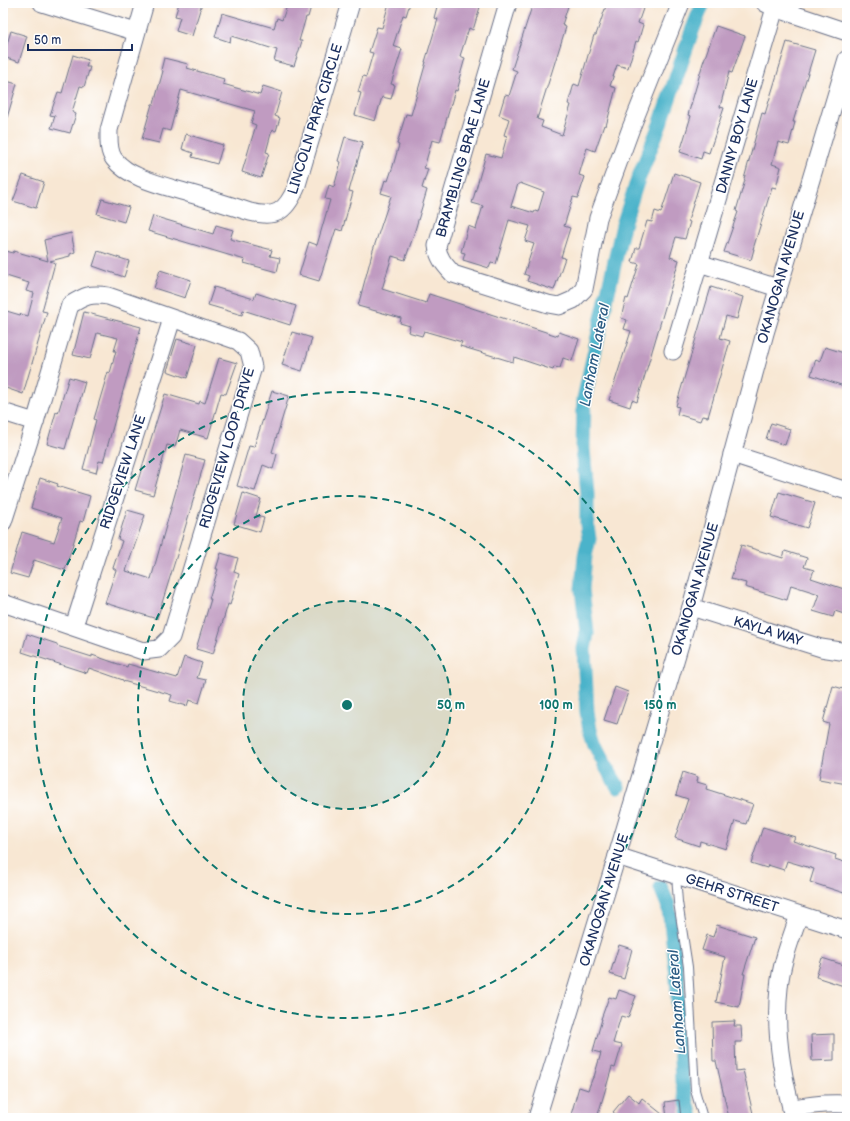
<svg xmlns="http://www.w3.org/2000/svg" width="850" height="1121" font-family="'Balsamiq Sans',sans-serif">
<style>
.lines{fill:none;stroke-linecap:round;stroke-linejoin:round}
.canal{stroke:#4cb3ca;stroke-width:15}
.building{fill:#c09bc1;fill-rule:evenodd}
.service-casing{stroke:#686f87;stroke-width:10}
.minor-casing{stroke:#686f87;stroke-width:19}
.service{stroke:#fff;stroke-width:8}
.minor{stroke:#fff;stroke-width:17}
.ring{fill:none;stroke:#0f766e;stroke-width:2;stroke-dasharray:7 5}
.labels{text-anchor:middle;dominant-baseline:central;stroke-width:3;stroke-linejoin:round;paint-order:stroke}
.street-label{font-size:14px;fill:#1b2f5e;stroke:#fff}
.water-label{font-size:15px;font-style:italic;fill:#2c5d84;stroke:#fff}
.centre{fill:#0f766e;stroke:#fff;stroke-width:2}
.ring-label{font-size:12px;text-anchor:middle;font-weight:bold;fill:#0f766e;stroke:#fff;stroke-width:3;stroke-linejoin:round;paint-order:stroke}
</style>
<rect width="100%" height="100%" fill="#fff"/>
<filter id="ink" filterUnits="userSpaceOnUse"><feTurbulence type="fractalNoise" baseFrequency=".025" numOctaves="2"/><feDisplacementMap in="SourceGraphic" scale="8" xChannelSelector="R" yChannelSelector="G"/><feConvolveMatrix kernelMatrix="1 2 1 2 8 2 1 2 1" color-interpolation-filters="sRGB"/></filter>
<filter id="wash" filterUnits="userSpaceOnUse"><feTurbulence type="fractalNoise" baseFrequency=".012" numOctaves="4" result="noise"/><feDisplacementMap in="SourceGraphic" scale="16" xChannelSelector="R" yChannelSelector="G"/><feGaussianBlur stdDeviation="0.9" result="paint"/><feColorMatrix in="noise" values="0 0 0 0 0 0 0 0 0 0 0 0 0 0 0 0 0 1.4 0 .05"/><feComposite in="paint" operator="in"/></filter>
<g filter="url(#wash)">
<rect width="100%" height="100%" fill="#f8e7d3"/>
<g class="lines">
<g class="canal">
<polyline points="618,787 605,765 595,745 590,730 587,712 584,649 587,633 582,589 585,556 589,539 587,525 587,493 583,449 584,399 623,225 637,182 661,122 692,31 703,3"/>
<polyline points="661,888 668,905 671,923 677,977 682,1081 691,1118"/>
</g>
</g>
<g id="blocks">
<g class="building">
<polygon points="179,3 202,3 192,36 176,31 180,17 175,16"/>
<polygon points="288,3 312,3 308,17 306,17 299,41 302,41 294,66 274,61 277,50 231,36 230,42 215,37 222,13 274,28 277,18 282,20"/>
<polygon points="389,3 410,3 406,16 403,15 393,46 402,49 391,84 395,85 391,99 382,97 375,121 355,115 361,93 358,92 363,76 366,77 373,53 369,52 377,27 382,28"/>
<polygon points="438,3 466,3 480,7 473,30 469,28 460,56 465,58 459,79 460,80 457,91 455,90 440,142 432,140 424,168 428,169 422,188 427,190 413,237 405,260 392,256 382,289 426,303 429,294 558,336 559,332 579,339 572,361 563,358 560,368 554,367 553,370 514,357 513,362 460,346 462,342 424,331 422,336 408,332 410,326 400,323 401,318 358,306 373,250 391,196 381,193 385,180 388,181 393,166 399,145 397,144 406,114 411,115 426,62 425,62 438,19 434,18"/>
<path d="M533,3H569L562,25L566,27L537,119L543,121L541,127L562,135L571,105L568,104L574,84L579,86L594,35H596L607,3H645L638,23L643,25L638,42L636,41L628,68L617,65L610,86L616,88L606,126L604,125L595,151L587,148L579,175L585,177L578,198L573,197L564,226L570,228L561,257L565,258L554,290L527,281L529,276L524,274L534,244L525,241L530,226L509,220L496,264L491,263L489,268L463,260L465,253L461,252L468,226L476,229L483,206L472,203L486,154L501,158L507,136L504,135L509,119L499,115L505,95L509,96L517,71L512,69ZM520,183L544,192L538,212L535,211L534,213L511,206L518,184H520Z"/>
<polygon points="716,26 745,36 732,73 729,72 720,107 724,108 709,153 703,151 701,159 680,152 691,116 688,115 703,63"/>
<polygon points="11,31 27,36 19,62 3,57"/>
<polygon points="787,42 815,50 793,122 795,122 789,145 778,142 772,164 781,167 776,188 772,187 753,249 754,249 751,260 724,252 738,212 736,211 745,180 744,179 762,113 765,114"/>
<polygon points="73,55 88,60 86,67 90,67 84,87 80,86 72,112 76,114 70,133 51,128 55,116 50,115 58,92 62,93"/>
<polygon points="164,58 188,64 187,68 224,79 223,84 260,95 263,86 282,92 275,116 280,118 276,131 272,130 266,152 269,153 261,178 242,172 256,125 251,123 255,111 181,90 170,131 163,129 159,143 142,139 152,104 154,104 163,71 161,70"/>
<polygon points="3,80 17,84 6,121 3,120"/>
<polygon points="186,134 223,145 217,164 192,157 193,153 182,149"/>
<polygon points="345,137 363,142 349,191 353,192 342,231 336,229 319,281 299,275 309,242 317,245 330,200 325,199 329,185 334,187 341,162 338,161"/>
<polygon points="674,173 700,182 688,221 690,222 685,239 676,237 670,257 679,260 637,402 632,400 630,407 609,400 631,331 624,329 627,320 621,318 626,298 628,299 639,264 632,262 636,248 639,248 647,221 652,222 655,211 661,213"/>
<polygon points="23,175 44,182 36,208 13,201"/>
<polygon points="102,199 129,207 124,222 97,214"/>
<polygon points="153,216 213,234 216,225 233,230 230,239 272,250 270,256 280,258 277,272 244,263 245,260 148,231"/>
<polygon points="71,233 75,252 70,254 70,256 50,261 55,263 42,311 47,312 23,394 3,387 3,310 20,315 21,314 28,316 34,293 26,291 29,283 3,275 3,250 13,253 14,251 48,261 44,240"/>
<polygon points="98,251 129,261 124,277 93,266"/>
<polygon points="160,270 191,280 185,298 154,288"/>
<polygon points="214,287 254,299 256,293 296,306 290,325 243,310 242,315 208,305"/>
<polygon points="711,287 743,297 737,319 726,316 720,338 730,341 708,417 702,416 700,421 677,414 679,407 676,406"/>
<polygon points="84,312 141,327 103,462 99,461 96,473 83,469 96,420 94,419 108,372 110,373 116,351 114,351 118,338 97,333 90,359 73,355"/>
<polygon points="292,332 312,338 302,371 282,365"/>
<polygon points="177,339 197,345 187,378 167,371"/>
<polygon points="825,347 847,354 847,387 811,375 816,359 820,361"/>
<polygon points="219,358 237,363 226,394 221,393 208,438 180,430 175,447 167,445 153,495 135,490 165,394 199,404 200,401 205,403"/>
<polygon points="69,377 85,382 76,414 75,414 65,449 47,444 56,412 58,413"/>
<polygon points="272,391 289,396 272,452 277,454 273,469 263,465 255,491 237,486 249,446 254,447"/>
<polygon points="771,423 790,429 785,445 766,439"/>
<polygon points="186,455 205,460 180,545 157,619 105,603 116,570 113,568 122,541 118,539 127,510 145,515 126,571 151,579"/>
<polygon points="40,478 58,484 57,486 90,496 83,522 80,521 65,570 34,560 28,578 10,573 22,532 54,542 62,518 31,508"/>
<polygon points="779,492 815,503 807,528 771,517"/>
<polygon points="243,493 261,499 256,516 264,518 260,532 234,524"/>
<polygon points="741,545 783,558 785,551 807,558 804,567 814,570 811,578 847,590 847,606 844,614 835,611 833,617 813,611 819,594 791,585 787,600 745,587 746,583 731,579"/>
<polygon points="221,553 238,558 234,572 239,574 230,605 228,604 213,654 196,649 211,599 209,599 218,569 216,569"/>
<polygon points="27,634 57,644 57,646 92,657 92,655 127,667 128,664 177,678 184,657 202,663 197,678 206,680 199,703 189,700 187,706 170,701 172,695 123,681 123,680 89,668 87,673 22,652"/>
<polygon points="833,686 847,690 847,784 819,779 829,724 823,722"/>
<polygon points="615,687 628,692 617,724 604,720"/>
<polygon points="683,772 698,777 697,782 707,785 706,789 753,804 746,824 735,821 726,849 700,841 699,846 675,838 688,799 676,795"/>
<polygon points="763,827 795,837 793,841 836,855 835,859 847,863 847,894 810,882 814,869 787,861 784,870 768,865 767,868 751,863"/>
<polygon points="717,925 755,937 743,974 745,974 739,1007 716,1002 725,957 702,950 707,935 713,937"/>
<polygon points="619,945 632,949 624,979 610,974"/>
<polygon points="822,958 847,966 847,987 816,977"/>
<polygon points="619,990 636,996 628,1018 621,1016 613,1043 622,1045 615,1068 612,1067 597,1118 570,1118 579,1087 588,1090 593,1077 594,1077 601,1053 593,1051 602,1019 601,1019 609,997 616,999"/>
<polygon points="735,1021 734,1026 741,1026 742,1042 735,1042 736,1071 743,1070 754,1118 729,1118 716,1061 713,1061 712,1022"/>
<polygon points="834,1034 834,1060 812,1061 811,1035"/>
<polygon points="628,1094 639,1103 642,1098 667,1118 665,1102 679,1100 681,1118 620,1118 613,1112"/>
</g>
</g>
</g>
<g filter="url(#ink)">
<use href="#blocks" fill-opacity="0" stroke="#686f87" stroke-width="1"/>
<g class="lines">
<defs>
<polyline id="service" points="676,875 678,902 688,967 695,1090 703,1118"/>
<g id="minor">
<polyline points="42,3 136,32"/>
<path d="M145,3L109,130C109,140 108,151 114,159C129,179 166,186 188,193C209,199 229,205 250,212C275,218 285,213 296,188L351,3"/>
<path d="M508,3L437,246C438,258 445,265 453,274L548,304L559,306L573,300L584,289L598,218L631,128L681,3"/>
<polyline points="765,3 775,8 847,32"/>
<polyline points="699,263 778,288"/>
<polyline points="673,351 775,8"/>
<polyline points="3,412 35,422"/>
<polyline points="732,454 847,491"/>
<path d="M3,522L35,422L70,305C85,296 90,293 108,296L238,341L249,351L253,367L171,637L159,649L143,651L3,603"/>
<polyline points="691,607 821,648 847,652"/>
<polyline points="74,626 172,319"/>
<polyline points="617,856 847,930"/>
<path d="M791,1109C811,1104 827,1103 847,1104"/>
<polyline points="537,1118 617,856 691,607 765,333 847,59"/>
<path d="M794,1118C782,1076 774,1032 779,988C781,963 791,939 799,915"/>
</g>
</defs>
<use href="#service" class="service-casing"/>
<use href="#minor" class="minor-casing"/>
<use href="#service" class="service"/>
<use href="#minor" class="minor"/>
</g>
</g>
<circle cx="347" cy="705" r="104" fill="#0f766e" fill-opacity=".12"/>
<g class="ring">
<circle cx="347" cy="705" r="104"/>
<circle cx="347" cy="705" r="209"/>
<circle cx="347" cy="705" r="313"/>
</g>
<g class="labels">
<g class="street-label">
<text transform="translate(315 119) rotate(-73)">LINCOLN PARK CIRCLE</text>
<text transform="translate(737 136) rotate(-74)">DANNY BOY LANE</text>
<text transform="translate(463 158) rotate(-74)">BRAMBLING BRAE LANE</text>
<text transform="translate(781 277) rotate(-74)">OKANOGAN AVENUE</text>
<text transform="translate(227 448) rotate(-74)">RIDGEVIEW LOOP DRIVE</text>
<text transform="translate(123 472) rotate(-72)">RIDGEVIEW LANE</text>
<text transform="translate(695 589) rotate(-74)">OKANOGAN AVENUE</text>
<text transform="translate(768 631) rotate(17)">KAYLA WAY</text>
<text transform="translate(732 893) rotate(18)">GEHR STREET</text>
<text transform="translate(604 900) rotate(-73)">OKANOGAN AVENUE</text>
</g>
<g class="water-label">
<text transform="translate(595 355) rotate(-79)">Lanham Lateral</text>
<text transform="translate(677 1002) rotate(-94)">Lanham Lateral</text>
</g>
</g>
<circle cx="347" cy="705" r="6" class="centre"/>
<g class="ring-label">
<text x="451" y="709">50 m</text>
<text x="556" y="709">100 m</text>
<text x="660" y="709">150 m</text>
</g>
<rect width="850" height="1121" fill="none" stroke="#fff" stroke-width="16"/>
<path d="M28 44v6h104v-6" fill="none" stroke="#1b2f5e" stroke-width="2"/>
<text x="34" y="44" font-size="12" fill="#1b2f5e" stroke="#ffffff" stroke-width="3" paint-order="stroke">50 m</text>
</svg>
